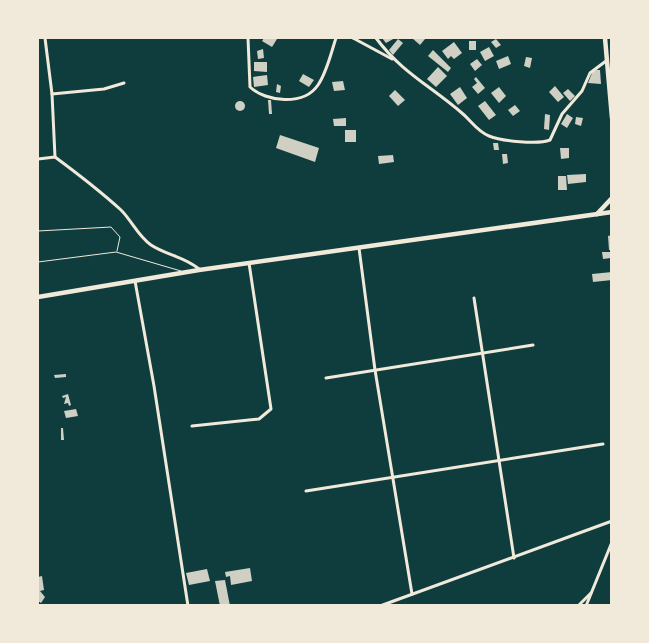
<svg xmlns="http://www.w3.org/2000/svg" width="649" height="643" font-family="'Asap Condensed',sans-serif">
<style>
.building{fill:#cfcfc3}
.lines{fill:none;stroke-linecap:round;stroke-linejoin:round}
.service{stroke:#f1e9da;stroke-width:1}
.minor{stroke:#f1e9da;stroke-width:3}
.secondary{stroke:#f1e9da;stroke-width:4.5}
.primary{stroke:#f1e9da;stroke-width:4.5}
</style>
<rect width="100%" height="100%" fill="#0f3d3e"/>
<g class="building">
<polygon points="264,38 274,38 277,39 272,47 262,41"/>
<polygon points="382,38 395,38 386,43"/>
<polygon points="412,38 423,38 425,39 420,45"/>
<polygon points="398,39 403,43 393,55 389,50"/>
<polygon points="496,39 501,45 496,48 491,42"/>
<rect x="469" y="41" width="7" height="9"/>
<polygon points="454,42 462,53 454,59 451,56 448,59 442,51"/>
<polygon points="489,47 494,56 485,61 480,52"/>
<polygon points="263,49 264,58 258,59 257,51"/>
<polygon points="433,50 451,68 448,72 428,56"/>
<polygon points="508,56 511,64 499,69 496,61"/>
<polygon points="526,57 532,58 530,68 524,66"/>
<polygon points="477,59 482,65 475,71 470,64"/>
<polygon points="254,62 267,62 267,72 254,71"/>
<polygon points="438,67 447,76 436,87 427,79"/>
<polygon points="596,70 600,70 601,84 588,83 592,73"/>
<polygon points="303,74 314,80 309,87 299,81"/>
<polygon points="267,75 268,85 254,87 253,77"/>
<polygon points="476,77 485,88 478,94 472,87 477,83 474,79"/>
<polygon points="343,81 345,90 334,91 332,82"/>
<polygon points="277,84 281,86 280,93 276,92"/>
<polygon points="555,86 564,97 558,102 549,92"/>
<polygon points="460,87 467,98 458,105 450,94"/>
<polygon points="499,87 506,96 499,103 491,93"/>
<polygon points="568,89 575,96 570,101 563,93"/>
<polygon points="395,90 405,100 398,106 389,96"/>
<polygon points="268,100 271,100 272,114 269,114"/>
<circle cx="240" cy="106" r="5"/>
<polygon points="485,101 496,115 489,120 478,106"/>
<polygon points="515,105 520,111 513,116 508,110"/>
<polygon points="545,114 550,115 549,130 544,129"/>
<polygon points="567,114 573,118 567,128 561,124"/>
<polygon points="576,117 583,118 581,126 575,124"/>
<polygon points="346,118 346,126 334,126 333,119"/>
<rect x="345" y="130" width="11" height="12"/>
<polygon points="280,135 319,148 315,162 276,148"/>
<polygon points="493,143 498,143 499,150 494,150"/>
<polygon points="560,148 569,148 569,158 561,159"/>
<polygon points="502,154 507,154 508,163 503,164"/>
<polygon points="393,155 394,162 379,164 378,156"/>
<polygon points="586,174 586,182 568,184 567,175"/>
<polygon points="558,176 566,176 567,190 558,190"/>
<polygon points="612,235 612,250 609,250 608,236"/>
<polygon points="602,252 610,252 611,258 603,259"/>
<polygon points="612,272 612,280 593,282 592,274"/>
<polygon points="66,374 66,377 55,378 54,375"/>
<polygon points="68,394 71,405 69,406 68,403 64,404 66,397 63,398 62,396"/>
<polygon points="76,409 78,416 66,418 64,411"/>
<polygon points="61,428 63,428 64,440 61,440"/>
<polygon points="250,568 252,581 231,585 230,576 226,577 225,572"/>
<polygon points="207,569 210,581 189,585 186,573"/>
<polygon points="42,576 44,590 40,591 45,597 41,603 38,601 38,577"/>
<polygon points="225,580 230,606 220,606 215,581"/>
</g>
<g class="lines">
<g class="service">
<polyline points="38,231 111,227 120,237 117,251"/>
<polyline points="38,262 116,252 181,271"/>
</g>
<g class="minor">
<polyline points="45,38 52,94 55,157"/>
<path d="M248,38L250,87C266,102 304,106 318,85C327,72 331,53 336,38"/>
<polyline points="353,38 392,59"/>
<path d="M376,38C402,73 431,86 463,114C471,121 478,132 489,136C502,141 538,145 550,140L562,114L582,91L590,73L606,61"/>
<polyline points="52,94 104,89 124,83"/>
<path d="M38,159L55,157C78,174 100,191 121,210C132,221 138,236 151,245C166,255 185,257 199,269"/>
<polyline points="359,248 375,370 412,594"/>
<polyline points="135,281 154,386 188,606"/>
<polyline points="474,298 514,558"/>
<polyline points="326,378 533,345"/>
<polyline points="192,426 259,419 271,409 249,263"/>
<polyline points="306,491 603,444"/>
<polyline points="380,606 612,521"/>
<polyline points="578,606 591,593"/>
<polyline points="586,606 612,542"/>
</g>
<polyline class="secondary" points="605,38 612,118"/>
<g class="primary">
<polyline points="597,214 612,198"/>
<polyline points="38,297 199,270 612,212"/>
</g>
</g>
<rect width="649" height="643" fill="none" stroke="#f1e9da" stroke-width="78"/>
</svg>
